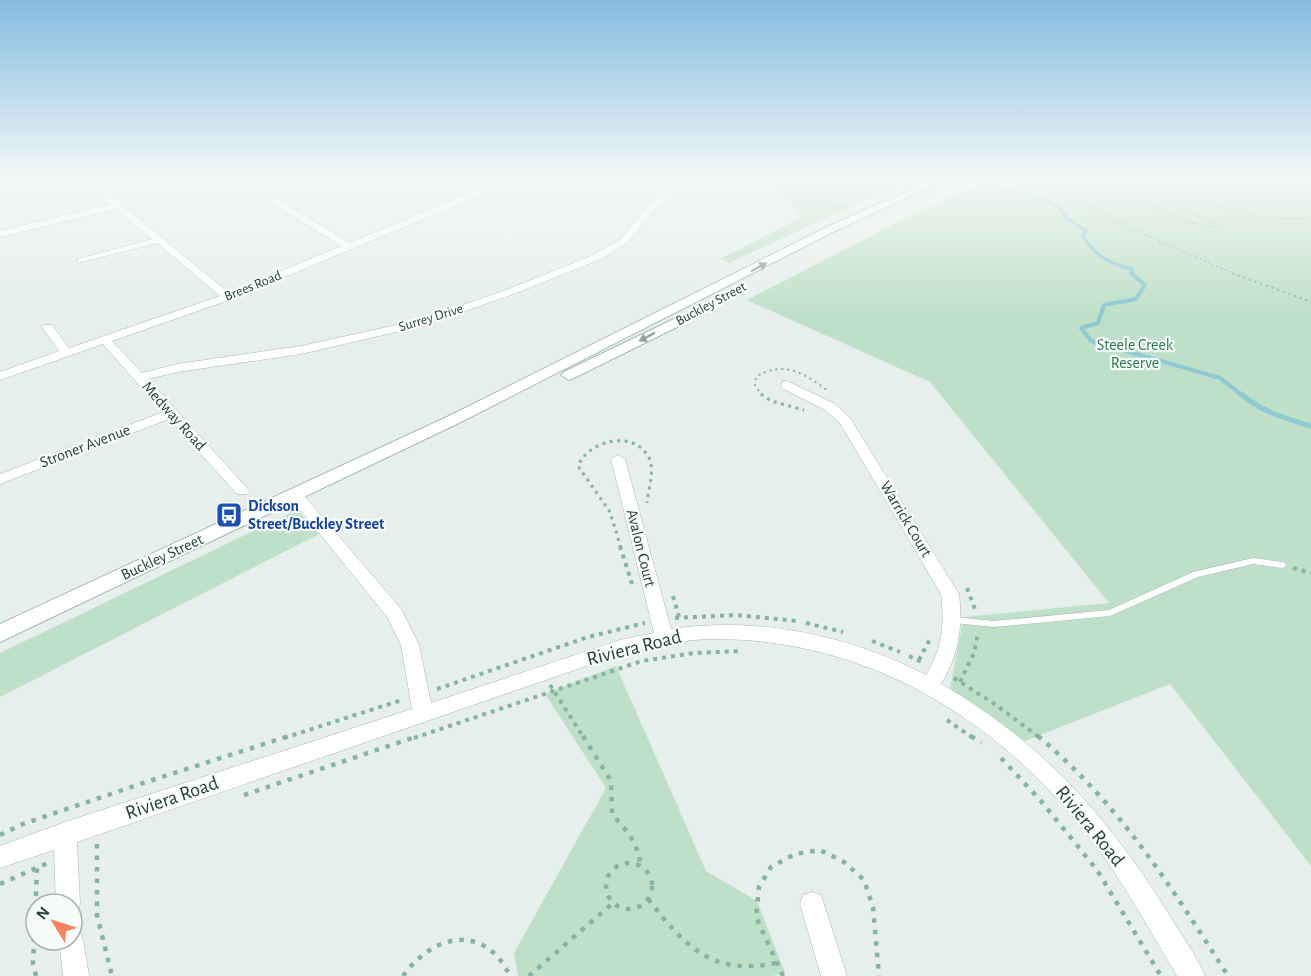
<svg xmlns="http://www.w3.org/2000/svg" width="1311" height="976" font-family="'Alegreya Sans',sans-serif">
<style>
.green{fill:#bfe0c8}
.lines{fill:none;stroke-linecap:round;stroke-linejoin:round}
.stream-far2{stroke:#8ec9d4;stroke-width:3}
.stream-far1{stroke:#8ec9d4;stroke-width:4}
.stream{stroke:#8ec9d4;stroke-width:5}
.lane-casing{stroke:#a8b8b2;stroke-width:1}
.street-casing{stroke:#a8b8b2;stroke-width:1}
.secondary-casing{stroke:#a4bbb3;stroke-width:2}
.path-far4{stroke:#86b3a5;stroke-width:1.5;stroke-dasharray:1.5 3;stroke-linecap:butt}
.path-far3{stroke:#86b3a5;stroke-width:2;stroke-dasharray:2 4;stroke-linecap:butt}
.path-far2{stroke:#86b3a5;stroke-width:3;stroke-dasharray:3 4.5;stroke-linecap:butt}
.path-far1{stroke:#86b3a5;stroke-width:4;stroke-dasharray:4 5;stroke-linecap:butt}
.path{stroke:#86b3a5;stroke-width:4.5;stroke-dasharray:4.5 7;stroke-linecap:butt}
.lane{fill:#fff;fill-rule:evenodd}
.street{fill:#fff;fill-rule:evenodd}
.secondary{fill:#fff;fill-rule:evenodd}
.oneway{fill:#92a09c}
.labels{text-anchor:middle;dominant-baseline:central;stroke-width:4.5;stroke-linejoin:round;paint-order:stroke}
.far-street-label{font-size:14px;fill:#24423a;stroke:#f7fbf9}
.park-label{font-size:16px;fill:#2d7a4b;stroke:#f7fbf9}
.street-label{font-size:16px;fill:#24423a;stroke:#f7fbf9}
.transit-label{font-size:16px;font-weight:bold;fill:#164399;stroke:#f7fbf9;text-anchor:start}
.near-street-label{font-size:20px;fill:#24423a;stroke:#f7fbf9}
</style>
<rect width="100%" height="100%" fill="#e6efeb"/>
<g class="green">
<polygon points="767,178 912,178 729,263 720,259 801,218 790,202"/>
<polygon points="992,178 1311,178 1311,866 1170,684 1025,741 950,688 964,617 1109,603 930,382 747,300 894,224"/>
<polygon points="297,510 319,534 0,697 0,653"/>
<polygon points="616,666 706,871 757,901 785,973 772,976 518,976 514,953 606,788 545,694"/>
</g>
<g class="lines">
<path class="stream-far2" d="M1004,190L1038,198L1057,206L1068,219L1086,231L1083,236C1094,256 1111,264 1132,269V275"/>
<polyline class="stream-far1" points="1131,273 1145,285 1136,299 1104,305 1098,323 1081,328 1091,341 1220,378 1243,396"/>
<path class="stream" d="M1241,394C1261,411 1286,419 1311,426"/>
<defs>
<polygon id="lane" points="1253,558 1282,562 1285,563 1286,565 1285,567 1282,568 1253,564 1198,577 1110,616 994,627 954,623 951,622 950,620 951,618 954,617 994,621 1109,610 1193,572"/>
<g id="street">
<path d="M128,178H152L148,180L99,186L229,293L341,246L273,204V200H279L349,243L452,200L398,187V183C418,182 440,198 459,197C476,196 486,177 502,178L485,192L464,202L352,249L232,299L112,341L142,373L177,364L301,346L419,320L506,290L593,255L621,239L649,205L681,178H690L655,209L627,243L601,259L514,294L422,326L301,354L178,372L148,379L247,488L250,491L247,494H237L169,419L0,484V474L163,412L103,344L0,380V372L59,351L42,327L44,325H52L69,348L220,296L157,243L78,263V259L152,239L116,209L0,237V231L111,204L90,187L15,195L12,194V190Z"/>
<path d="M787,381L835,404L850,418L959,594C963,627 959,655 941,684C1039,740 1109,817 1168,913C1180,933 1196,954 1205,976H1177C1149,929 1123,881 1090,838C999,719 867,639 715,639C683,639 652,647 621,654L77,842L80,904L77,913L72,914V904H56L54,850L0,868V846L65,822L412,709L401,645L388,618L290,497L287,494L295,489L300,491L401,609L419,645L431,703L620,640L654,633L611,459L618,455L625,459L671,629C757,616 849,635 926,675C942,650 945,624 941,594L840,423L825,410L782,388L781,385L782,382Z"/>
<polygon points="812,892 821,895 847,976 821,976 800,904 803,895"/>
<polygon points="72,928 80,931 83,940 89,976 63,976 59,940 72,940"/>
</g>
<g id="secondary">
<polygon points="937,178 949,178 835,231 461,422 0,642 0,624 449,416 827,227"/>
<polygon points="954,178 966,178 939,192 930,190"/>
<polygon points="676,318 681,319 683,322 681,325 574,378 569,380 561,375 564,372"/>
</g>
</defs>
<use href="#lane" class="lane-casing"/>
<use href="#street" class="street-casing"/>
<use href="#secondary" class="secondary-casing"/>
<g class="path-far4">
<polyline points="796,178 822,200 845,209"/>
<path d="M1055,178C1097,220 1181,249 1236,275"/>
<path d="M1099,178C1134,195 1180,226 1219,227L1217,224L1179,209L1139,178"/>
<path d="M1167,178C1178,184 1189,192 1200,197C1235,215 1272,221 1311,218"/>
<polyline points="692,186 802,184"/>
</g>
<g class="path-far3">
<polyline points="1232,273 1311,302"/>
<path d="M762,396L755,385L756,377C783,360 804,373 827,390"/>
</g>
<g class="path-far2">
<polyline points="761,394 771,401 804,410"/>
<path d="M621,548L610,512L578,466C588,441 632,429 648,456C656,469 648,489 647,503"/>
</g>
<g class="path-far1">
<polyline points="620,546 632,584"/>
<polyline points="1293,568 1311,573"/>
<polyline points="967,588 976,612"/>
<polyline points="673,596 679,617"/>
<polyline points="675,618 736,615 797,621"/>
<polyline points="806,623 843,632"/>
<polyline points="872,641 900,652"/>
<polyline points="909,656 924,663"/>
<polyline points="919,660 931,637"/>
<polyline points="954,678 996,705 1040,738"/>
<polyline points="960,682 974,653 978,633"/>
<polyline points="550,685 584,738"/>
<polyline points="437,689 588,637 645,623"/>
<polyline points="947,720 973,738"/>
<polyline points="284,738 402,700"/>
<polyline points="414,738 642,661 694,653 742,651"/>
</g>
<g class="path">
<polyline points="583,736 611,781 612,814 630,835 639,854 640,865"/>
<polyline points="971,736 981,743"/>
<path d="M1038,736C1121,806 1170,885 1228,976"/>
<polyline points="1001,758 1041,801 1097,870 1161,976"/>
<polyline points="244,795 418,736"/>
<polyline points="0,835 23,824 137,785 289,736"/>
<polyline points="97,844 97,915 112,976"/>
<circle cx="629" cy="886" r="23"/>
<polyline points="0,884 48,863"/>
<path d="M648,899C686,947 711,976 776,963"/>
<polyline points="36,976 33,964 37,868"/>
<path d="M403,976C433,934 484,922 510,976"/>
<polyline points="529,976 613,903"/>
<polyline points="783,976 756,917 759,887 771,867 795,854 820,850 844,862 864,880 873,907 879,976"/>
</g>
<use href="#lane" class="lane"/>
<use href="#street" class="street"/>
<use href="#secondary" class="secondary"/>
</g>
<defs><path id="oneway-solid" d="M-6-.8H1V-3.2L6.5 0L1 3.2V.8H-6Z" transform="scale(1.5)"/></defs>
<g class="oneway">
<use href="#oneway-solid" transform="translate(759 267) rotate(-28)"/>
<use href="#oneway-solid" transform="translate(647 337) rotate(152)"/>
</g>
<linearGradient id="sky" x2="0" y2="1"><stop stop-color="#84bce0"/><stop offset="0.57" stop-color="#f4f8f6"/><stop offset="1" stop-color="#f4f8f6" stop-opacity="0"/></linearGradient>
<rect width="1311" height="314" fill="url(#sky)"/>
<defs>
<symbol id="bus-square" viewBox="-11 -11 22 22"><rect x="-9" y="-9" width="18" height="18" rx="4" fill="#1a4fb4" stroke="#f7fbf9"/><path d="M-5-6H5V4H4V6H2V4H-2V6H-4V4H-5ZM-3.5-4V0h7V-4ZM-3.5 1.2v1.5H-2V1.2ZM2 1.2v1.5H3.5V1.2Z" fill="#fff"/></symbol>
</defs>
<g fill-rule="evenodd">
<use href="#bus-square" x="214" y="500" width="30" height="30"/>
</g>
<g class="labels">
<g class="far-street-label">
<text transform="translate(253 286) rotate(-22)">Brees Road</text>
<text transform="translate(711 304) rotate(-28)">Buckley Street</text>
<text transform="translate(431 318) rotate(-17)">Surrey Drive</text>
</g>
<g class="park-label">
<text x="1135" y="345">Steele Creek<tspan x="1135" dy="18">Reserve</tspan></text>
</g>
<g class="street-label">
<text transform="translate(174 416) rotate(48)">Medway Road</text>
<text transform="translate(85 446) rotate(-21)">Stroner Avenue</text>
<text transform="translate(906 519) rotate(59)">Warrick Court</text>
<text transform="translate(641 548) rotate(76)">Avalon Court</text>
<text transform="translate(162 557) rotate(-25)">Buckley Street</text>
</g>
<g class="transit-label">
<text x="248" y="506">Dickson<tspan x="248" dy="18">Street/Buckley Street</tspan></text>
</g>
<g class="near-street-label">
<text transform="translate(634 648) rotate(-14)">Riviera Road</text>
<text transform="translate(172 798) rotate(-19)">Riviera Road</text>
<text transform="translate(1090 826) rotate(51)">Riviera Road</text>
</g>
</g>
<g transform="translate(54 922) rotate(308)"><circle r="28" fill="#f7fbf9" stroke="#a3b1ad" stroke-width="1.5"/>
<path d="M0-4.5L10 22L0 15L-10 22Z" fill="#f4845f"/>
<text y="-9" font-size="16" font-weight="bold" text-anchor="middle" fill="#24423a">N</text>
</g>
</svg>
